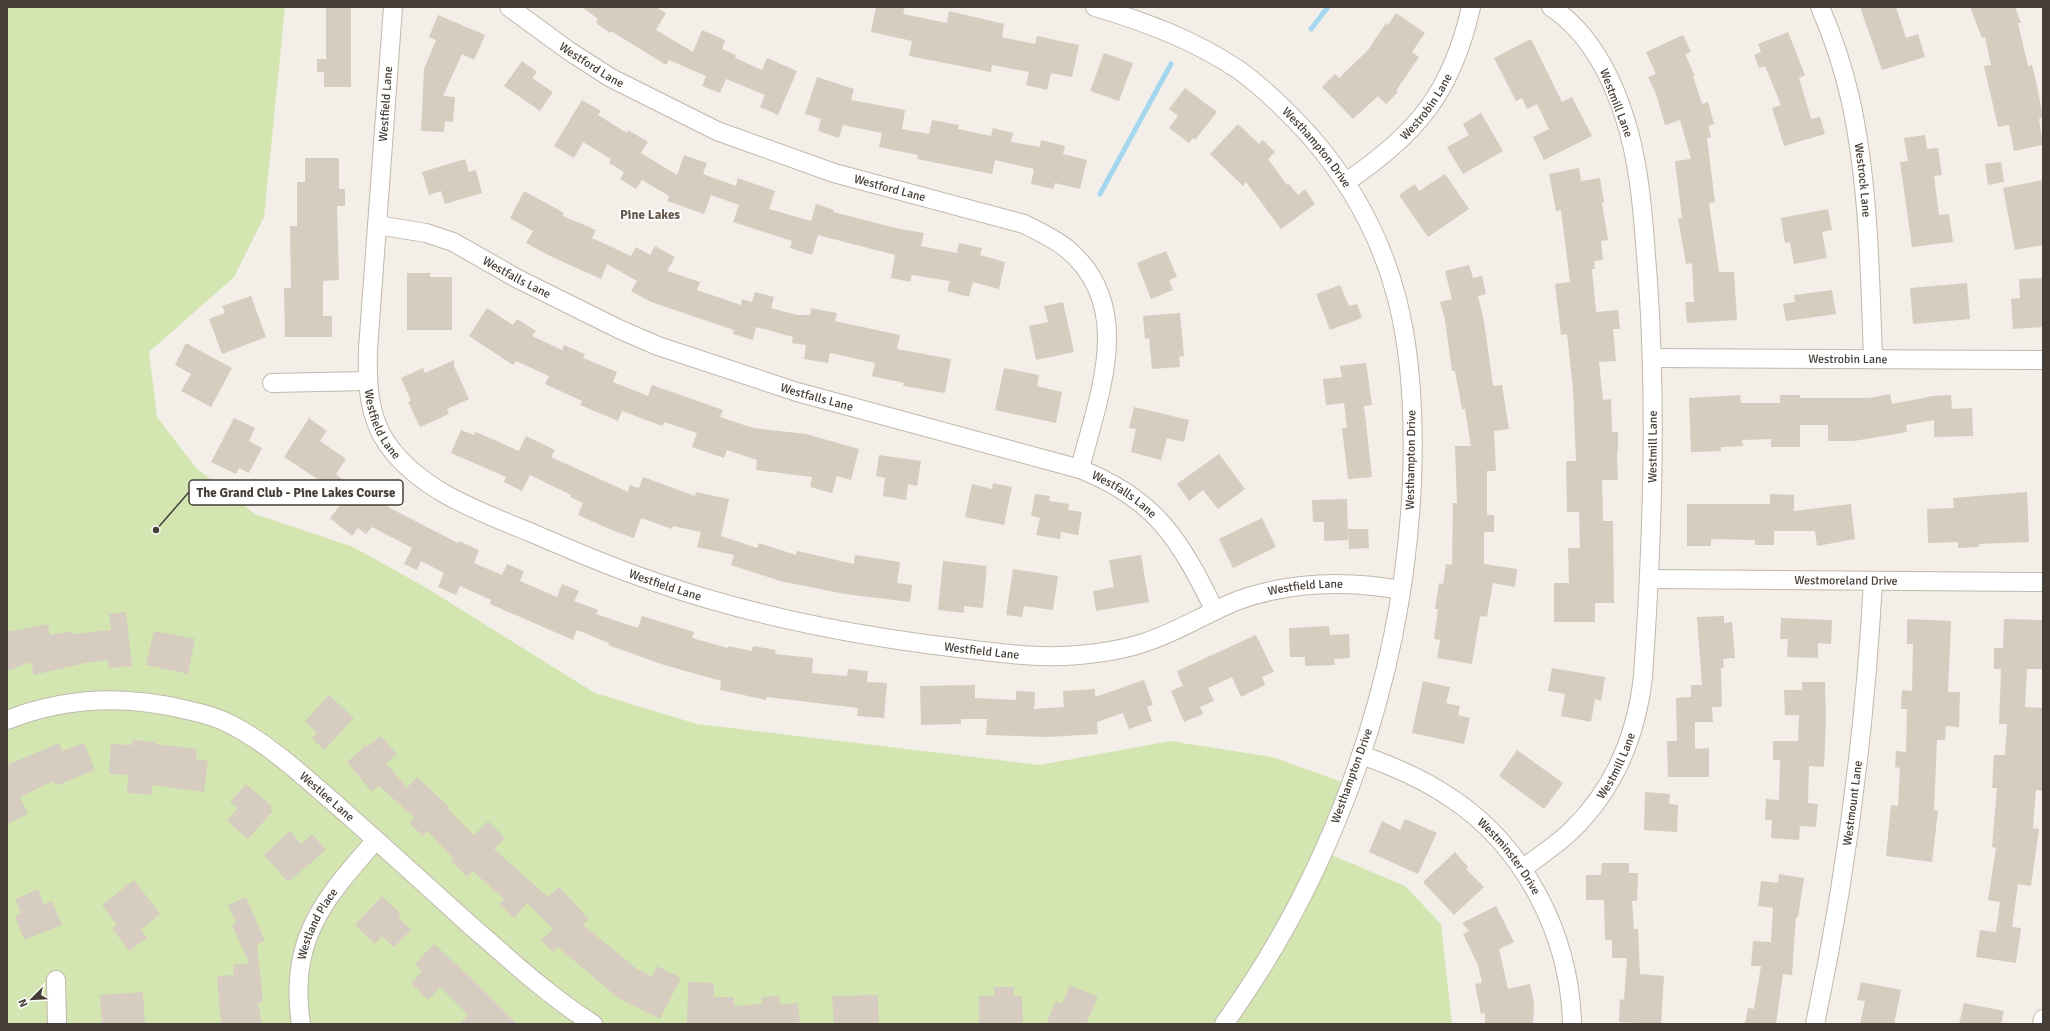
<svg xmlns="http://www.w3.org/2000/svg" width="2050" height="1031" font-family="Signika,sans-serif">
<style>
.green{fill:#d3e6b1}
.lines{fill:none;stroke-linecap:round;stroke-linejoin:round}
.stream{stroke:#a5d7ee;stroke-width:5}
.building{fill:#d7ccc0}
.minor-casing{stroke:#c1b8ad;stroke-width:20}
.minor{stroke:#fff;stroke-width:18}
.labels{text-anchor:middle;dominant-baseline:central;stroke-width:3.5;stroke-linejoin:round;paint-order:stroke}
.street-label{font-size:12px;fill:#463e36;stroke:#fff}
.neighbourhood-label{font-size:13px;font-weight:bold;fill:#695b4e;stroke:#fff}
.leader{fill:none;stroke:#463e36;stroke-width:1.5}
.callout-dot{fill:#463e36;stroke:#fff;stroke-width:1.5}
.callout{fill:#fff;stroke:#463e36;stroke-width:1.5}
.callout-label{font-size:13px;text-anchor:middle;font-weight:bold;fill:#463e36}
</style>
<rect width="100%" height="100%" fill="#f3eee7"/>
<polygon class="green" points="7,7 285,7 264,217 234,277 149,352 157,417 196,468 255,514 353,547 425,587 595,693 697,724 1040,765 1170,741 1272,757 1342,782 1315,848 1405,886 1441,924 1452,1024 7,1024"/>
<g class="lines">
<g class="stream">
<polyline points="1311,29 1328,7"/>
<polyline points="1100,194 1171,64"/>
</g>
</g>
<g class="building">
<polygon points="326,7 351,7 351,87 324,87 324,72 317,72 317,59 326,59"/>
<polygon points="582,7 656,7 666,13 656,30 693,52 702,30 725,40 722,49 736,55 735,58 762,70 767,58 797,71 778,115 760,107 765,95 726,79 720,93 702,86 706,76 669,60 666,65 611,31 610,33 596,23 598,19"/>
<polygon points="876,7 905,7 903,14 947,23 949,11 1004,24 1002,37 1035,44 1037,36 1079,45 1072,77 1051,73 1047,90 1026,85 1029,72 992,65 991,72 909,56 912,41 871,32"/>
<polygon points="1860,7 1896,7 1906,38 1918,34 1925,57 1882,70"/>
<polygon points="1970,7 2015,7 2021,23 2018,23 2028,66 2032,65 2037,86 2043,117 2039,119 2043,145 2014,151 2009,125 1998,127 1984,66 1991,65 1985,37 1982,38"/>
<polygon points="1396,13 1425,33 1412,52 1419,57 1396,91 1398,92 1386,104 1378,96 1353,119 1322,87 1335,74 1339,78 1368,50 1386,23 1388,25"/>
<polygon points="438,15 485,35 474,60 462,54 443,96 455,97 453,122 445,121 444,132 421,131 424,69 436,40 429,37"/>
<polygon points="1788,32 1805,75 1799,78 1811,119 1820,117 1825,134 1784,146 1772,108 1781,105 1765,66 1759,68 1754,55 1761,52 1758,44"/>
<polygon points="1683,35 1691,52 1685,54 1695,76 1693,76 1702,104 1708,102 1714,124 1708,126 1711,137 1707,138 1715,202 1709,203 1719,272 1734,272 1737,320 1687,323 1685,302 1694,302 1692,263 1686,264 1678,218 1682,218 1675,161 1691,159 1680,120 1665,125 1656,94 1648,77 1656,74 1646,52"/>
<polygon points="1531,39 1562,102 1572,97 1592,136 1544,160 1533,137 1549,129 1537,104 1527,109 1522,98 1516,101 1494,58"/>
<polygon points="1104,53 1133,63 1119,101 1090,91"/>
<polygon points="522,61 537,72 532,78 553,92 540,111 504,86"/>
<polygon points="817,77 854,89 851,100 905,110 902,129 929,134 932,120 959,125 958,129 991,136 993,128 1013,133 1011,142 1040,147 1041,140 1065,146 1063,154 1087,160 1080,189 1055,183 1053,189 1031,184 1034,169 995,160 992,174 917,159 918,155 879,147 882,133 843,125 839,138 818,131 821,119 805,114"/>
<polygon points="1185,88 1217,112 1195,140 1193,138 1189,143 1169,128 1178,116 1169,109"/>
<polygon points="582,100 601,111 598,115 627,133 628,130 648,142 641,153 677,175 684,155 707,163 703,174 736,186 738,178 775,191 769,209 811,221 816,204 834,210 833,212 900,229 924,233 921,246 957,253 959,243 982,248 980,255 1005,262 999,289 973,282 969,297 947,291 950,281 912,275 910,282 891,278 895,255 818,235 812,255 790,248 792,241 733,222 739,205 711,195 704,214 667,201 669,196 642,180 636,189 620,179 624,172 609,163 611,159 583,142 574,158 554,146"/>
<polygon points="1481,113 1503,151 1463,174 1447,147 1469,135 1463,124"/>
<polygon points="1238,124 1259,144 1263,140 1275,152 1268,159 1287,185 1289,184 1298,195 1305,189 1315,204 1281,229 1246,182 1243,186 1210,154"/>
<polygon points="1925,135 1927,149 1938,148 1942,175 1934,176 1939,215 1949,214 1953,242 1912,247 1900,162 1908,161 1904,138"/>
<polygon points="305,158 339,158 339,189 345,189 345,206 337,206 339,280 323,281 323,316 332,316 332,337 285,337 284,288 291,288 290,226 297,226 297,182 305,182"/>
<polygon points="465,159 469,172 476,170 482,193 445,204 441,191 429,195 422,172"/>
<polygon points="2001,162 2004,182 1988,185 1985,164"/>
<polygon points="1579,168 1581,181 1600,178 1604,202 1602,203 1608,240 1601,241 1603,260 1594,261 1595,269 1592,269 1596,312 1618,310 1620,329 1613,329 1616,361 1599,362 1603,400 1611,399 1612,432 1618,432 1618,451 1617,451 1618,480 1602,480 1603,521 1613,521 1614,603 1595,603 1595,622 1554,622 1554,583 1569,583 1568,548 1580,548 1579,512 1567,512 1566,461 1576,461 1573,389 1567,334 1561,335 1555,284 1570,282 1561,210 1556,211 1549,174"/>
<polygon points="1445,174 1469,209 1428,237 1399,195 1415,184 1419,191"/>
<polygon points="2043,180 2043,245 2015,250 2003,188"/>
<polygon points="524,191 564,213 563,216 596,230 592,238 631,256 636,247 650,255 655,246 675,257 667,271 700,282 697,290 741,305 742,299 752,302 755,292 774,297 771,308 797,315 810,315 811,308 837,313 835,321 900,335 897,349 951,359 945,393 903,386 904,383 872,376 875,363 830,353 828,363 804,359 806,345 792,343 793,337 756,327 753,340 733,334 734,330 651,302 631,291 637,281 607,264 601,279 550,256 526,243 533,231 510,218"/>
<polygon points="1828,209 1832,230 1822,232 1827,258 1794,264 1790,242 1785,243 1781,218"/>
<polygon points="1166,251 1177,277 1169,280 1173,290 1151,299 1137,263"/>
<polygon points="1469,265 1473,278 1482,276 1486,294 1478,296 1484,321 1493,386 1502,385 1509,429 1494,431 1496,471 1487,471 1487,515 1494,515 1494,532 1484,532 1484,564 1517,569 1515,587 1493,583 1487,617 1480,616 1472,664 1437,658 1440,640 1434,639 1438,609 1435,609 1439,583 1443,584 1446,564 1452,565 1453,503 1457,503 1455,446 1471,446 1465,409 1462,409 1455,371 1452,371 1445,320 1440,302 1452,299 1445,271"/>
<polygon points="407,273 430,273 430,277 452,277 452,330 407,330"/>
<polygon points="2043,278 2043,327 2013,329 2011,299 2020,298 2019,279"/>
<polygon points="1967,283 1970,319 1913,324 1910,288"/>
<polygon points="1340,285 1349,306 1357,304 1362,318 1330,330 1316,294"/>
<polygon points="1832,290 1836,314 1786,321 1783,304 1795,302 1794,295"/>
<polygon points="251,296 266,337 222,354 209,319 225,313 222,306"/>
<polygon points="1063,302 1074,352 1036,360 1029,326 1048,322 1044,306"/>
<polygon points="487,308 513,325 517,319 536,331 532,336 562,350 564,345 585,354 583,358 617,372 613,382 648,396 652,385 723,410 720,417 753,428 806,434 859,449 851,480 837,476 832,493 810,487 812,477 756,470 757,460 727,450 724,458 692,447 697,433 664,422 662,426 622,411 618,421 580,405 582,401 545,384 549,376 516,361 513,365 469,336"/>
<polygon points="1180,313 1184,356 1179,357 1180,367 1152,369 1149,338 1145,339 1143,316"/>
<polygon points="186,343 232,368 211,407 181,391 191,374 175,365"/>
<polygon points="454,360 454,366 469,399 447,409 449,414 420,427 408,402 411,401 401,378 423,368 425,373"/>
<polygon points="1366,363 1372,405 1364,406 1372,477 1348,479 1342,428 1347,428 1344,403 1326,405 1323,379 1342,377 1340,366"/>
<polygon points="1004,368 1039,375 1037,386 1062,392 1056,423 995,410"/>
<polygon points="1890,394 1892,404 1933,396 1951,395 1952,409 1972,408 1973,436 1934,437 1934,420 1906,425 1907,432 1854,441 1828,441 1828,425 1800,425 1800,447 1771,447 1771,439 1742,440 1743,446 1721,447 1721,451 1691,452 1689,398 1740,395 1741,403 1780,403 1780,395 1800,395 1800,398 1869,398"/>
<polygon points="1134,407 1189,420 1184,442 1167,438 1161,460 1131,452 1136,429 1129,428"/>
<polygon points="234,418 255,428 249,441 262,448 249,473 239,468 236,474 211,462"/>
<polygon points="309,418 327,431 320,441 346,459 336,474 366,498 376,486 393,499 388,507 458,543 459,541 479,550 474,563 502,575 507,564 524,571 520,581 557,597 562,584 579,591 574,601 598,610 596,614 638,628 642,616 694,632 692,638 728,648 728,646 752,651 753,646 776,650 775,654 813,658 812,673 847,676 848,669 868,671 867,682 887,683 884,718 857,716 858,708 767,697 766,700 720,690 721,681 661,664 608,645 609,643 577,630 573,640 490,604 491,600 460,586 456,595 438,587 444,573 421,561 417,570 404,564 412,548 372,527 366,534 358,528 352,536 330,518 346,498 284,457"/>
<polygon points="461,430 474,435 476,432 519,451 526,436 555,450 551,457 628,492 630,485 639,488 643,477 695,496 696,492 729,499 721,536 757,548 759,543 796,555 797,551 854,564 855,555 900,562 897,583 912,585 910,602 845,594 780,581 731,565 734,555 697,547 701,532 673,526 672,529 641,518 634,538 614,531 578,515 583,503 570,497 571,495 530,475 522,491 504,482 506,477 451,453"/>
<polygon points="1219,454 1245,489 1218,509 1203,490 1189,501 1177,484"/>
<polygon points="879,455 921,461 917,486 908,484 906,500 883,496 885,478 876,476"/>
<polygon points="993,483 1012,487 1004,525 965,517 972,484 992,489"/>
<polygon points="2027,492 2029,542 1979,544 1979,547 1958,548 1958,542 1928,543 1927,509 1954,508 1953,498"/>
<polygon points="1035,494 1050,496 1049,501 1069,504 1068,510 1082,512 1078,535 1061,532 1060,539 1036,535 1040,518 1031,516"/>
<polygon points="1770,494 1794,495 1794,511 1851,504 1855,539 1817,546 1815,531 1774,531 1774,545 1755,545 1755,540 1711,539 1711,546 1687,546 1687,504 1770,504"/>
<polygon points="1347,499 1348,540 1324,541 1324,522 1313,522 1312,500"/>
<polygon points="1262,518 1276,547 1233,568 1219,539"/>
<polygon points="1348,529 1368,529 1369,548 1349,549"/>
<polygon points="1141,555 1149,602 1096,611 1093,591 1114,587 1109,560"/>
<polygon points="943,561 987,566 983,608 964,606 964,613 938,610"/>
<polygon points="1013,569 1058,576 1053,610 1024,606 1022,617 1006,615"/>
<polygon points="126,612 132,666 109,668 108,660 85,663 34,675 31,662 7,671 7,632 48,624 50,635 72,631 72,634 111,630 109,614"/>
<polygon points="1724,616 1724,623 1732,622 1735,658 1723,659 1724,668 1721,668 1722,707 1712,707 1713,722 1695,722 1695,749 1709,748 1709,777 1668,777 1667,741 1677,741 1676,698 1691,697 1691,685 1702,685 1697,617"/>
<polygon points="1781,618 1832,620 1831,644 1818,643 1818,658 1787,657 1788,639 1780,639"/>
<polygon points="1907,619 1951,621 1948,692 1960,692 1959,727 1946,726 1945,740 1937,740 1934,810 1938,811 1932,862 1886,856 1891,805 1898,806 1900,768 1895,767 1896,751 1906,752 1907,709 1901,709 1902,690 1912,691 1913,644 1907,644"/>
<polygon points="2004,619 2043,620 2043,669 2027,669 2025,707 2043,708 2043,791 2036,790 2033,828 2039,829 2031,886 2018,884 2012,927 2021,928 2016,963 1976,957 1980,930 1996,932 2000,902 1988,900 1996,848 1992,847 1997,788 1992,788 1994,755 2005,755 2007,724 1999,724 2001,669 1994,669 1994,648 2003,648"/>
<polygon points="1329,626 1330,635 1349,634 1350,658 1334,659 1335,665 1305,666 1305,657 1290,657 1289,628"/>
<polygon points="154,631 195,639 188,674 146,665"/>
<polygon points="1256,635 1274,672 1262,677 1265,685 1241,697 1232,677 1208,688 1214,701 1200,707 1203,714 1184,722 1171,691 1183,686 1177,671"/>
<polygon points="1552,668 1605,677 1601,701 1595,699 1591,722 1561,716 1565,694 1548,691"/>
<polygon points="1144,680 1153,705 1147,707 1152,721 1129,729 1123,713 1097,722 1098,734 1048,737 986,735 987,719 961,719 961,724 921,725 920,686 975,685 975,698 1016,700 1016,691 1035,692 1034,709 1064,707 1063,691 1095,689 1095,697"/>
<polygon points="1423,681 1450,687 1446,703 1460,706 1458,715 1470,718 1464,744 1412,733"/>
<polygon points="1802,682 1825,682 1826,721 1824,767 1809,766 1808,803 1818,804 1816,827 1800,826 1799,840 1771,838 1772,820 1765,820 1766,799 1779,800 1780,760 1773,760 1773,741 1798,741 1799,715 1785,715 1784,690 1802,690"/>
<polygon points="329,695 354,718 324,750 312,738 317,733 305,721"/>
<polygon points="381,736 397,754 386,763 407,788 417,777 449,807 448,809 474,835 488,821 505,838 494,849 548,897 559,887 589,919 583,925 637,969 652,977 657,966 681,978 660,1019 618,998 558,947 553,952 541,940 553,929 527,903 514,918 499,904 504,899 473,871 467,877 451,860 453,858 427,831 423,836 409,823 414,817 379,786 372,792 347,762 366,745 367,747"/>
<polygon points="132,740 155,742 155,744 197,749 196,759 208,761 204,792 152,785 152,795 127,793 128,775 109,774 111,744 132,745"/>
<polygon points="59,743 62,751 84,743 95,770 55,786 53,781 20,797 28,814 7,824 7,765"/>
<polygon points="1517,750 1563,783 1544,809 1499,776"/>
<polygon points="246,784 272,806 270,808 273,811 248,839 227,821 238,808 230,802"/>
<polygon points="1645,792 1670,794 1669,804 1678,805 1677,832 1644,830"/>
<polygon points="1405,819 1437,833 1418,874 1369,852 1382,821 1400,830"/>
<polygon points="290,831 301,844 312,834 326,850 288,882 264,855"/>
<polygon points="1455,852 1468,867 1466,869 1484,887 1454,915 1423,882"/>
<polygon points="1602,863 1629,863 1629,873 1638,873 1637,901 1632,901 1634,929 1638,929 1640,974 1664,976 1661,1024 1619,1022 1620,999 1624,1000 1627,958 1612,958 1612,940 1605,940 1604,900 1586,900 1586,875 1601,875"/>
<polygon points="1779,874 1804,878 1798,917 1796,917 1792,975 1783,974 1776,1024 1745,1024 1748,1008 1754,1009 1761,966 1751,966 1753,941 1771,942 1773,908 1758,906 1761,881 1778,883"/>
<polygon points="134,880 160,914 141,930 147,938 129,951 112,928 117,925 102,905"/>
<polygon points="38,889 44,905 52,901 62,925 24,940 15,916 21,913 15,899"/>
<polygon points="382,896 401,914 398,917 411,930 394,947 382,936 375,944 355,925"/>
<polygon points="246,897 265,941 257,945 263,1002 258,1003 262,1024 221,1024 217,976 234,975 233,965 249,963 232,925 236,923 228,905"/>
<polygon points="1496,906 1514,942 1499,949 1508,989 1530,984 1534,1003 1533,1024 1485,1024 1485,1013 1481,1014 1475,984 1482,983 1478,965 1463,934 1469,931 1462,923"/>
<polygon points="434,944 471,978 517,1024 460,1024 468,1015 440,987 428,1000 411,983 422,971 415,964"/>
<polygon points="688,982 714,983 714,997 734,997 734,1006 762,1004 761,997 779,996 780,1004 798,1003 800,1022 782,1024 687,1024"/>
<polygon points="1861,982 1901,990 1894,1024 1860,1024 1865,1001 1857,1000"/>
<polygon points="1070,985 1098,997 1086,1024 1046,1024 1056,1001 1062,1004"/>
<polygon points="994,987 1014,987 1014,996 1022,996 1023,1024 979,1024 979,996 994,996"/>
<polygon points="143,992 145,1024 102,1024 100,995"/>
<polygon points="878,995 879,1024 834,1024 832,996"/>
<polygon points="1964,1003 2004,1011 2001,1024 1959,1024"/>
</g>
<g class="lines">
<defs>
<g id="minor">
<path id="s1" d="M393,7L368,349C367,383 368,417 388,445C422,492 481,512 532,533C571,550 611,567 652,581C746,614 851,635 950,647C991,652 1038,659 1079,655C1100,653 1122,650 1143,643C1176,633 1206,613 1239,600C1293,581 1346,580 1401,590"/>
<path id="s2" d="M509,7L569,51L611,78L717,131L834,173L1024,224C1038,231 1053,238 1066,248C1137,306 1098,396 1080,469"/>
<path id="s3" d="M1095,7C1146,22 1194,40 1239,70C1265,89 1288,112 1310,136C1400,239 1417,348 1412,481C1404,674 1337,867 1224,1024"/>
<path id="s4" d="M1820,7C1833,37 1844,70 1851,102C1869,186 1870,274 1873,359"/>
<path id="s5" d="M1346,182C1417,134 1452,92 1471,7"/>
<path id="s6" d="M377,225L426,233L453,242L518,279L621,330L658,346L797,392L1080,469C1156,499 1180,540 1215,611"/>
<path id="s7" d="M1653,358L2043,360"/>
<polyline points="272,383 367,381"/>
<path id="s8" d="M1650,579L2043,582"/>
<path id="s9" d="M7,720C65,697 127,695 187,710C201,713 217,717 230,724C271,745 304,777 339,807C383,846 426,885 470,925C510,960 549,996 593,1024"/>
<path id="s10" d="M1361,755C1393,766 1423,779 1451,798C1525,847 1570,936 1572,1024"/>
<path id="s11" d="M1522,869C1538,857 1555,846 1570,832C1614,790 1636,737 1643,677C1652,545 1657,414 1648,281C1644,233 1642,183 1630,136C1617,87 1593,35 1551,7"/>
<polyline points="56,980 57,1024"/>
<path id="s12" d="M301,1024C288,940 324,899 376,840"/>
<path id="s13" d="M1815,1024C1846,878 1865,730 1873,581"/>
<polyline points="2042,1024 2043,1019"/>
</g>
</defs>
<use href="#minor" class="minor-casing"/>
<use href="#minor" class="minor"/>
</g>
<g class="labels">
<g class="street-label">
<text stroke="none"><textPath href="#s2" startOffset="101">Westford Lane</textPath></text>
<text transform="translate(1616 103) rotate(69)">Westmill Lane</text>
<text transform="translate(386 104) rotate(-86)">Westfield Lane</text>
<text stroke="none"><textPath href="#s5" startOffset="111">Westrobin Lane</textPath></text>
<text stroke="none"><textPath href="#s3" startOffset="268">Westhampton Drive</textPath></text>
<text stroke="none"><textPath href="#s4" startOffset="179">Westrock Lane</textPath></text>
<text stroke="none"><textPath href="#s2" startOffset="425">Westford Lane</textPath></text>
<text stroke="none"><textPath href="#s6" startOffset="151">Westfalls Lane</textPath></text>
<text stroke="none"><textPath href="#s7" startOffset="195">Westrobin Lane</textPath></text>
<text stroke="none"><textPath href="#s6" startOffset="475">Westfalls Lane</textPath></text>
<text stroke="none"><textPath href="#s1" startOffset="421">Westfield Lane</textPath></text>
<text stroke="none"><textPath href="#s11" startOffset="466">Westmill Lane</textPath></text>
<text transform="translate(1411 460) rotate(-89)">Westhampton Drive</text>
<text stroke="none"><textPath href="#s6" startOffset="799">Westfalls Lane</textPath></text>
<text stroke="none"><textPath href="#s8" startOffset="196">Westmoreland Drive</textPath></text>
<text stroke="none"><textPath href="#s1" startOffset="757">Westfield Lane</textPath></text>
<text stroke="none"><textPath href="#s1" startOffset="1417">Westfield Lane</textPath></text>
<text stroke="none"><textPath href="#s1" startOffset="1081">Westfield Lane</textPath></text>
<text stroke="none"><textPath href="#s11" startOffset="142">Westmill Lane</textPath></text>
<text transform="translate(1352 776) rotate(-70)">Westhampton Drive</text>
<text stroke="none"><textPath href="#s9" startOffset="350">Westlee Lane</textPath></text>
<text stroke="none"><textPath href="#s13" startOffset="224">Westmount Lane</textPath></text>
<text stroke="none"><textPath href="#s10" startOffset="183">Westminster Drive</textPath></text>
<text stroke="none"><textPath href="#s12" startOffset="104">Westland Place</textPath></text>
</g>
<g class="neighbourhood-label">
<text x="650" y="215">Pine Lakes</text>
</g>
</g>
<path class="leader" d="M156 530L189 492"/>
<circle class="callout-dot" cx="156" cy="530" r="4"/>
<rect class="callout" x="189" y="480" width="214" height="25" rx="4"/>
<g class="callout-label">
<text x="296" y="497">The Grand Club - Pine Lakes Course</text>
</g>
<rect width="2050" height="1031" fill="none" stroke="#463e36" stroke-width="16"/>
<g transform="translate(32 999) rotate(246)" stroke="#ffffff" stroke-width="3" paint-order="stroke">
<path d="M0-3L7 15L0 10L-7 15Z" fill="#463e36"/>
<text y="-6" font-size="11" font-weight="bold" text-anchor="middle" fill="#463e36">N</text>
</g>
</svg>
